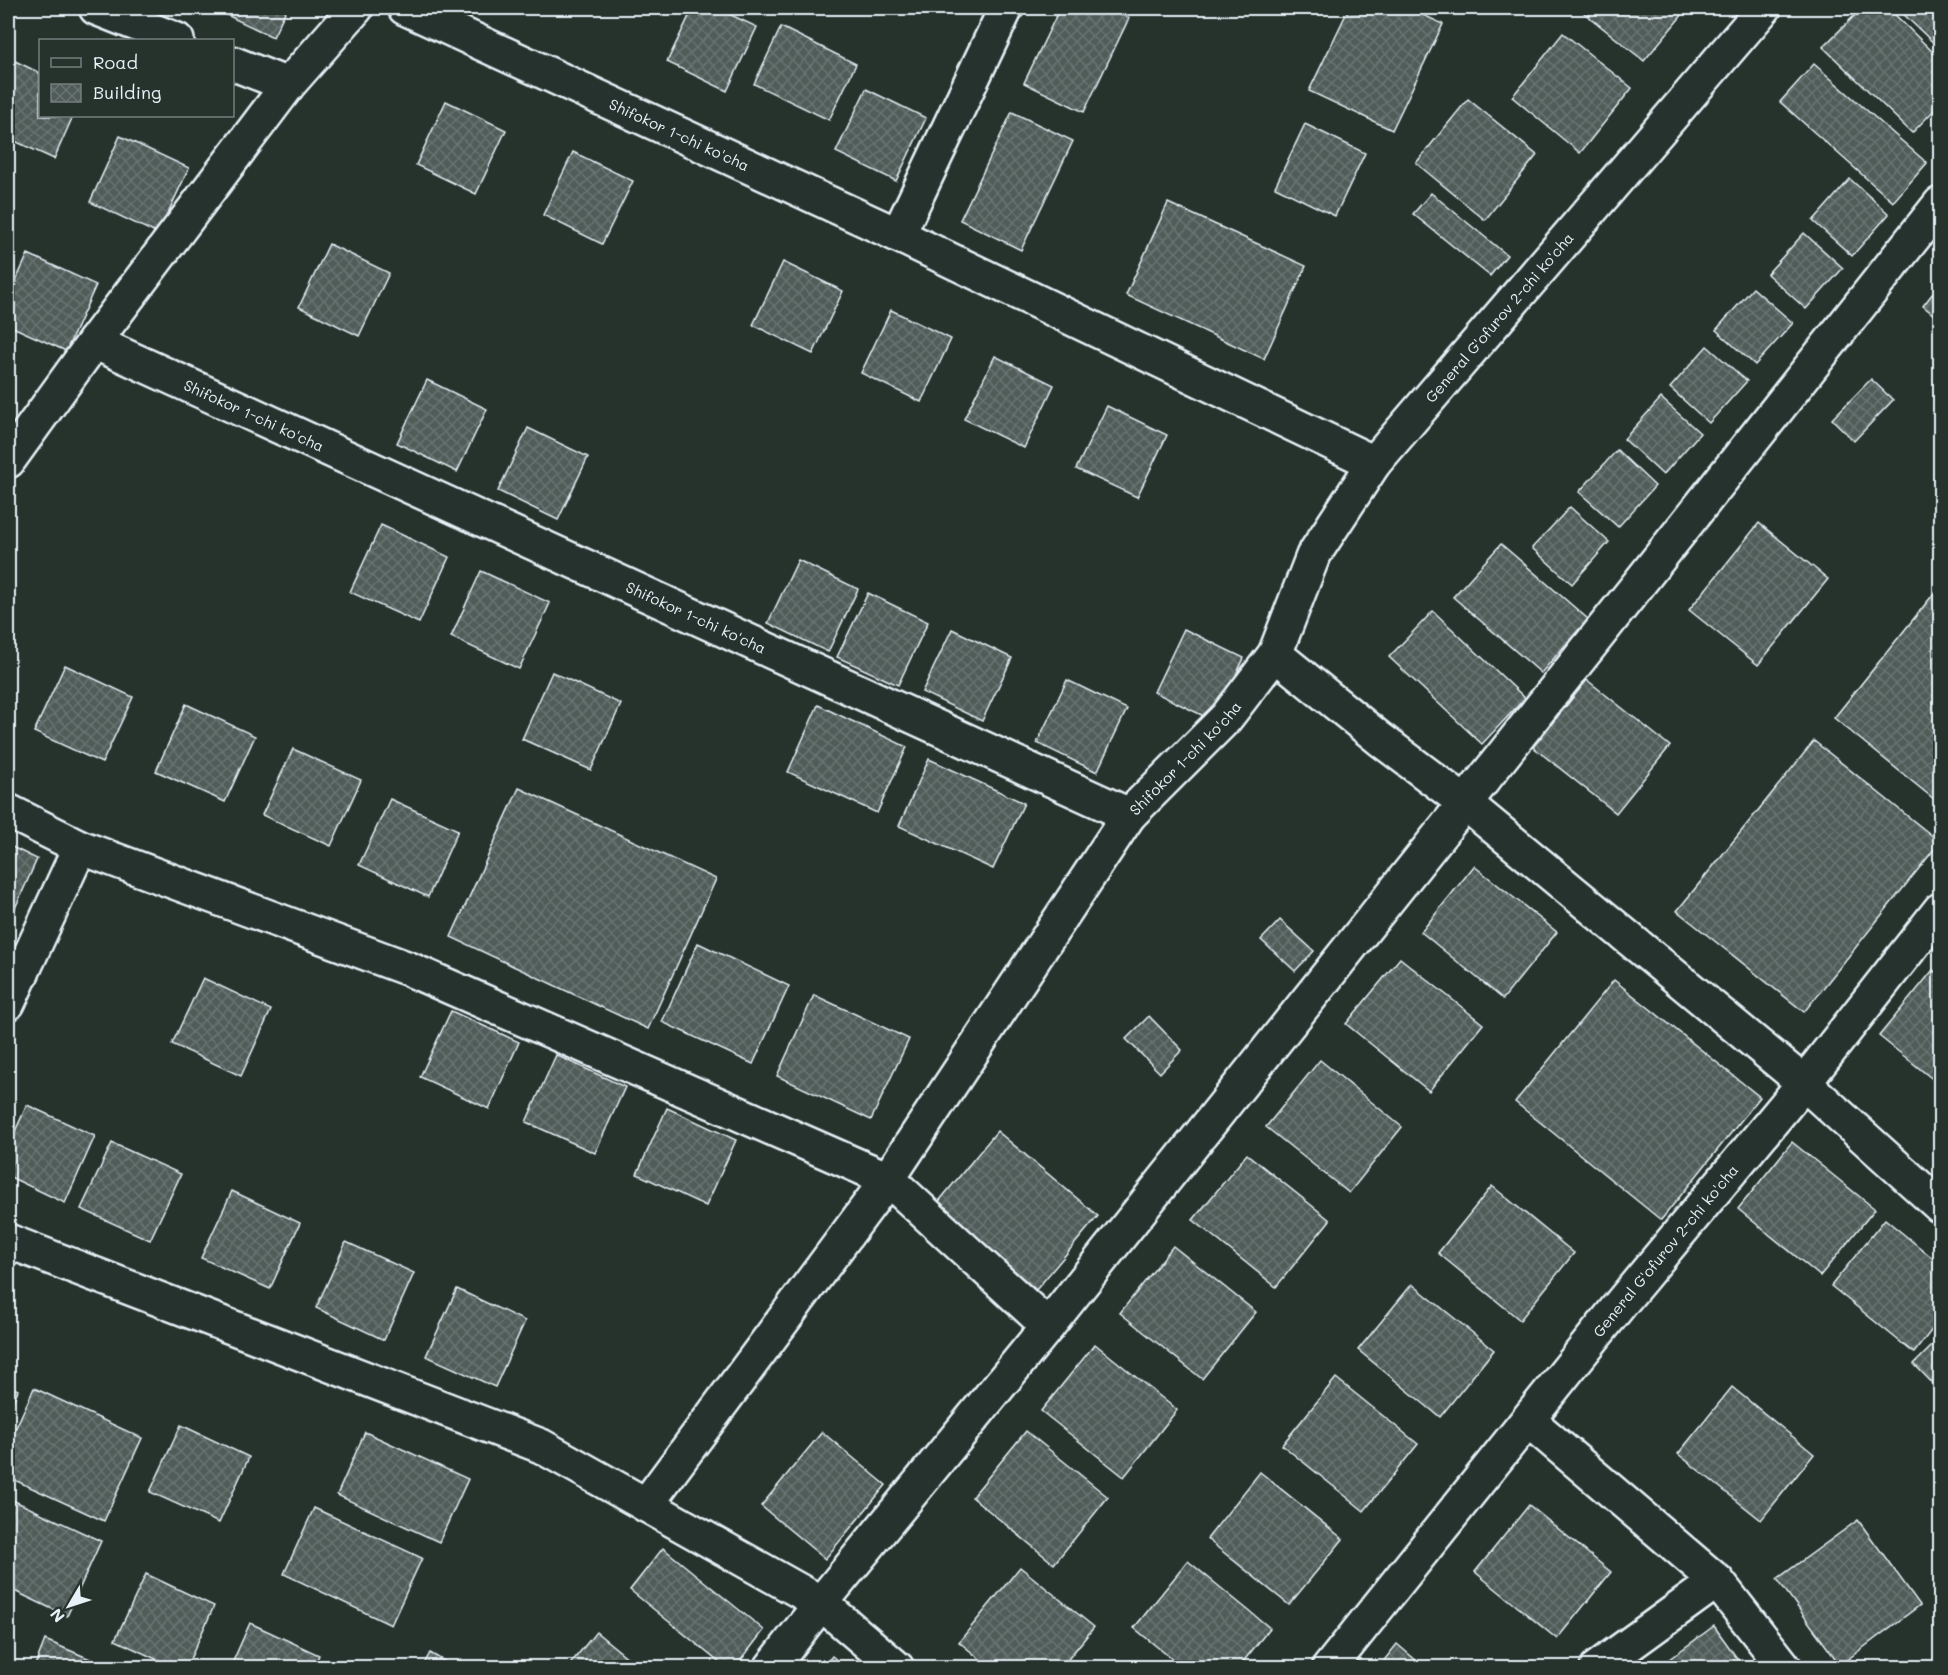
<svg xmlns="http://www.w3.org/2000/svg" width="1948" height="1675" font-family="Mali,sans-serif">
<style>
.building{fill:url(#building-cross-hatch);stroke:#e8f1f8;stroke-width:1.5}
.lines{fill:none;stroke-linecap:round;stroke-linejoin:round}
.minor-casing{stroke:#e8f1f8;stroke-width:38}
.minor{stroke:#26332d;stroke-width:33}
.labels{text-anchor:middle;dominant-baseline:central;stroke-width:4.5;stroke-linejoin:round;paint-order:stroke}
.street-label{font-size:15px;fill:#e8f1f8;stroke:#26332d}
</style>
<defs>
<pattern id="building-cross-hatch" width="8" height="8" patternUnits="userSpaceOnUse" patternTransform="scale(1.5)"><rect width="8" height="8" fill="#505c59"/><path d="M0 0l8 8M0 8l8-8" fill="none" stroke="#697472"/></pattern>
</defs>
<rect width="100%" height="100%" fill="#26332d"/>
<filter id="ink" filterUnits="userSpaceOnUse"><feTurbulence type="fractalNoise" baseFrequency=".0167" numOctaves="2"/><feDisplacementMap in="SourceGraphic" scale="12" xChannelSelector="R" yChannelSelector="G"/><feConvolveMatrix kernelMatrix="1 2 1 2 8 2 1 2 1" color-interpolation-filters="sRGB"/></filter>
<g filter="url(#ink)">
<g class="building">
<polygon points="212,8 287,8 273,37"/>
<polygon points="693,8 716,8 757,27 727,91 667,62"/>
<polygon points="1060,8 1108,8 1129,18 1084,112 1024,83"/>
<polygon points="1349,8 1408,8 1443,24 1392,130 1309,91"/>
<polygon points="1578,8 1688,8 1644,61"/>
<polygon points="1862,8 1888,8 1940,59 1940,104 1912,133 1823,47"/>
<polygon points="1897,8 1940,8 1940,49"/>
<polygon points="781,27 856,64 829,120 754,84"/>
<polygon points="1563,33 1632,88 1580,153 1512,97"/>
<polygon points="15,61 40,73 40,116 73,116 54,159 8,138 8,77"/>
<polygon points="1814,64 1927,163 1893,202 1780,102"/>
<polygon points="866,89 926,118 896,181 836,152"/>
<polygon points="1468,99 1537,155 1485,220 1416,163"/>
<polygon points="446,101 506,130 476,194 416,165"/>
<polygon points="1012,112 1073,141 1021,250 960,220"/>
<polygon points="1305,124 1365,153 1335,216 1275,187"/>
<polygon points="120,136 189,168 158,234 90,202"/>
<polygon points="573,152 633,181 602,244 543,215"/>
<polygon points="1850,179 1889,214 1852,256 1813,221"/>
<polygon points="1431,193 1507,255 1490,276 1413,214"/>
<polygon points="1168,203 1306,266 1264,359 1126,295"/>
<polygon points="1804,233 1843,268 1806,309 1767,274"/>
<polygon points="329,244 389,273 359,336 299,307"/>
<polygon points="28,254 96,285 66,351 8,325 8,298"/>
<polygon points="783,262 843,291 813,354 753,325"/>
<polygon points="1940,284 1940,320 1923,306"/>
<polygon points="1753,288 1793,323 1755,365 1716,330"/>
<polygon points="891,310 951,339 921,402 861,373"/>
<polygon points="1707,346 1747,381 1709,423 1670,388"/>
<polygon points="995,356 1054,385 1024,448 964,419"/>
<polygon points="1871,379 1893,400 1854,441 1832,419"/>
<polygon points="427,380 487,409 457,472 397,443"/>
<polygon points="1661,398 1700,433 1663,475 1624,439"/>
<polygon points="1107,406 1167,435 1137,497 1076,469"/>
<polygon points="528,428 588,457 558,520 498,491"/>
<polygon points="1617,450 1655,486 1618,527 1579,492"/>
<polygon points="1570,507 1609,542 1572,584 1532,548"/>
<polygon points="1759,523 1828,579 1758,665 1689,610"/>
<polygon points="381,525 449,557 419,623 350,592"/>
<polygon points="1501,544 1588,619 1541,673 1453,597"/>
<polygon points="798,560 858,589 828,652 768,623"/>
<polygon points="481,571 550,603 519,669 451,637"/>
<polygon points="1940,586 1940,804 1834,718"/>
<polygon points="868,593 928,622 898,685 837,657"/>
<polygon points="1433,611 1525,698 1482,744 1389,657"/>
<polygon points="952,629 1012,658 982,721 922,692"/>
<polygon points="1184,629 1244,658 1214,721 1154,692"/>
<polygon points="65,665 133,697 102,763 34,732"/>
<polygon points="552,672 621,704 591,770 522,739"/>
<polygon points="1067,680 1127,709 1097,772 1037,743"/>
<polygon points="1587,680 1670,746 1616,813 1533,747"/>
<polygon points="186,704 255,736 225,802 156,771"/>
<polygon points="818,705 907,747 877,813 788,772"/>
<polygon points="1814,741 1940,842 1804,1012 1677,911"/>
<polygon points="293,749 361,780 331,846 262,815"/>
<polygon points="929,759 1024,803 993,869 899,826"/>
<polygon points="519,788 716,879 648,1029 451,937"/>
<polygon points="390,799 458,830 428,897 359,865"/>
<polygon points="8,845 37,859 8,924"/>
<polygon points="1474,866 1557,932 1503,999 1421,932"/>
<polygon points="1280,920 1314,951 1295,971 1261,940"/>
<polygon points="698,943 789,986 753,1064 662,1022"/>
<polygon points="1400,958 1483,1024 1429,1091 1346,1024"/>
<polygon points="1933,970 1940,975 1940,1085 1879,1036"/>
<polygon points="203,978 271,1010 241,1076 172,1044"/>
<polygon points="1614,980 1760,1097 1661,1220 1515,1102"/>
<polygon points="814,995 909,1039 871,1120 777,1076"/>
<polygon points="451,1011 519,1042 489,1109 420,1077"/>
<polygon points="1149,1016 1182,1050 1160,1073 1126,1039"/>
<polygon points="556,1055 625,1087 595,1153 526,1122"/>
<polygon points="1320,1060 1402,1127 1349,1193 1266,1127"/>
<polygon points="27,1105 95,1136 65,1203 8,1176 8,1147"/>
<polygon points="667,1108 736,1140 706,1206 637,1174"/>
<polygon points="997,1131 1098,1216 1036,1290 935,1206"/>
<polygon points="1792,1142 1875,1209 1820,1276 1738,1209"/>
<polygon points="112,1143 181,1174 150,1240 81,1209"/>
<polygon points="1247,1154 1330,1220 1276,1287 1193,1220"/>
<polygon points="1492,1186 1574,1253 1520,1320 1438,1253"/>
<polygon points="232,1191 300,1223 270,1289 201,1258"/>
<polygon points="1885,1219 1940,1264 1940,1319 1914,1353 1831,1286"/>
<polygon points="346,1242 414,1273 384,1340 316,1308"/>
<polygon points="1173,1246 1256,1312 1202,1379 1120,1313"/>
<polygon points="1412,1284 1494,1350 1440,1417 1358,1350"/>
<polygon points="457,1289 525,1321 495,1387 426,1356"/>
<polygon points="1940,1338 1940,1391 1914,1364"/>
<polygon points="1095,1344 1177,1410 1124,1477 1041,1411"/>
<polygon points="1336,1378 1418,1444 1364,1511 1282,1445"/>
<polygon points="8,1385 18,1390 8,1413"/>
<polygon points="1732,1387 1814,1454 1761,1520 1678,1454"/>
<polygon points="34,1388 142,1438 104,1521 8,1477 8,1445"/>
<polygon points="181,1425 249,1457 219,1523 150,1492"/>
<polygon points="1026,1431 1108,1497 1054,1564 972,1497"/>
<polygon points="365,1432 468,1479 439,1542 337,1495"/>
<polygon points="822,1432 886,1485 825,1559 761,1506"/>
<polygon points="1260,1472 1343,1539 1289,1605 1207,1539"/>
<polygon points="8,1498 101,1541 67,1616 8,1588"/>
<polygon points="1529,1505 1611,1572 1557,1639 1475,1572"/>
<polygon points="314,1508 422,1558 391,1625 284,1574"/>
<polygon points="1858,1520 1920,1605 1840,1665 1777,1579"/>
<polygon points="663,1548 764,1630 735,1668 726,1668 630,1590"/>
<polygon points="1188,1561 1270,1628 1238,1668 1183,1668 1134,1628"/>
<polygon points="1020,1567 1094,1627 1061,1668 991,1668 959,1642"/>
<polygon points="146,1574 214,1606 186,1668 175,1668 115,1640"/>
<polygon points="250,1623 319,1655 313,1668 230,1668"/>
<polygon points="1714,1626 1744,1668 1657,1668"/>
<polygon points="596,1632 640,1668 567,1668"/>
<polygon points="45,1640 102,1664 101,1668 34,1668"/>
<polygon points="1397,1644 1425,1668 1378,1668"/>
<polygon points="430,1653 456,1668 422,1668"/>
<polygon points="832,1656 846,1668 822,1668"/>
</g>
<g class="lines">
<defs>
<g id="minor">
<polyline points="96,8 177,40"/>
<path id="s1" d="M405,8L898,235L1374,463"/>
<polyline points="232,63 288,85"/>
<polyline points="1940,204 1465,803 1804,1083 1940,1206"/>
<polyline points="898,235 1006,8"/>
<path id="s2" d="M94,342L1129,815L1226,718L1275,654L1313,556L1374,463L1764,8"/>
<polyline points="8,461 94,342 288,85 356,8"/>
<polyline points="8,811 80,847 409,969 888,1179 1048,1326"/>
<polyline points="8,1003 80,847"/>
<polyline points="8,1241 541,1446 821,1603 897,1668"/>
<polyline points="1528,1420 1717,1581 1785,1668"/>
<polyline points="646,1505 888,1179 1129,815"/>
<polyline points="771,1668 821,1603 1048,1326 1465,803 1380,739 1275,654"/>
<path id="s3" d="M1329,1668L1622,1302L1804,1083L1940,910"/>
<polyline points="1597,1668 1717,1581"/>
</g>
</defs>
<use href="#minor" class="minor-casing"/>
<use href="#minor" class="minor"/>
</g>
</g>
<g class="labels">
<g class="street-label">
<text stroke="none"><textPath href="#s1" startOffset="302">Shifokor 1-chi ko'cha</textPath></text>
<text stroke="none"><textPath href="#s2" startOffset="1764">General G'ofurov 2-chi ko'cha</textPath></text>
<text stroke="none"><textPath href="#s2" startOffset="176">Shifokor 1-chi ko'cha</textPath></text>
<text stroke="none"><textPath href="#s2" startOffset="662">Shifokor 1-chi ko'cha</textPath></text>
<text stroke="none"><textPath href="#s2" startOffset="1218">Shifokor 1-chi ko'cha</textPath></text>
<text stroke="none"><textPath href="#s3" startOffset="536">General G'ofurov 2-chi ko'cha</textPath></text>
</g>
</g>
<rect width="1948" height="1675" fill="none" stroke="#26332d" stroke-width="30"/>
<rect x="15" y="15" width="1918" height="1645" fill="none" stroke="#e8f1f8" stroke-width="2" filter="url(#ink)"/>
<rect x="39" y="39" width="195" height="78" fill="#26332d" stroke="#747f7e" stroke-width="1.5"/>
<rect x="51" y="58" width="30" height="9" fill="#26332d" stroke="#747f7e" stroke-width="1.5"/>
<text x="93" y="69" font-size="18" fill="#e8f1f8">Road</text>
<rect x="51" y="84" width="30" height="18" fill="url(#building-cross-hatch)" stroke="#747f7e" stroke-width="1.5"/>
<text x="93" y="99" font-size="18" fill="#e8f1f8">Building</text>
<g transform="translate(69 1606) rotate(231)" stroke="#26332d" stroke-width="4.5" paint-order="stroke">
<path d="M0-4.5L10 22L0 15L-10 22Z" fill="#e8f1f8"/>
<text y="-9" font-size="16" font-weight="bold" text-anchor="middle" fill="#e8f1f8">N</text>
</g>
</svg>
